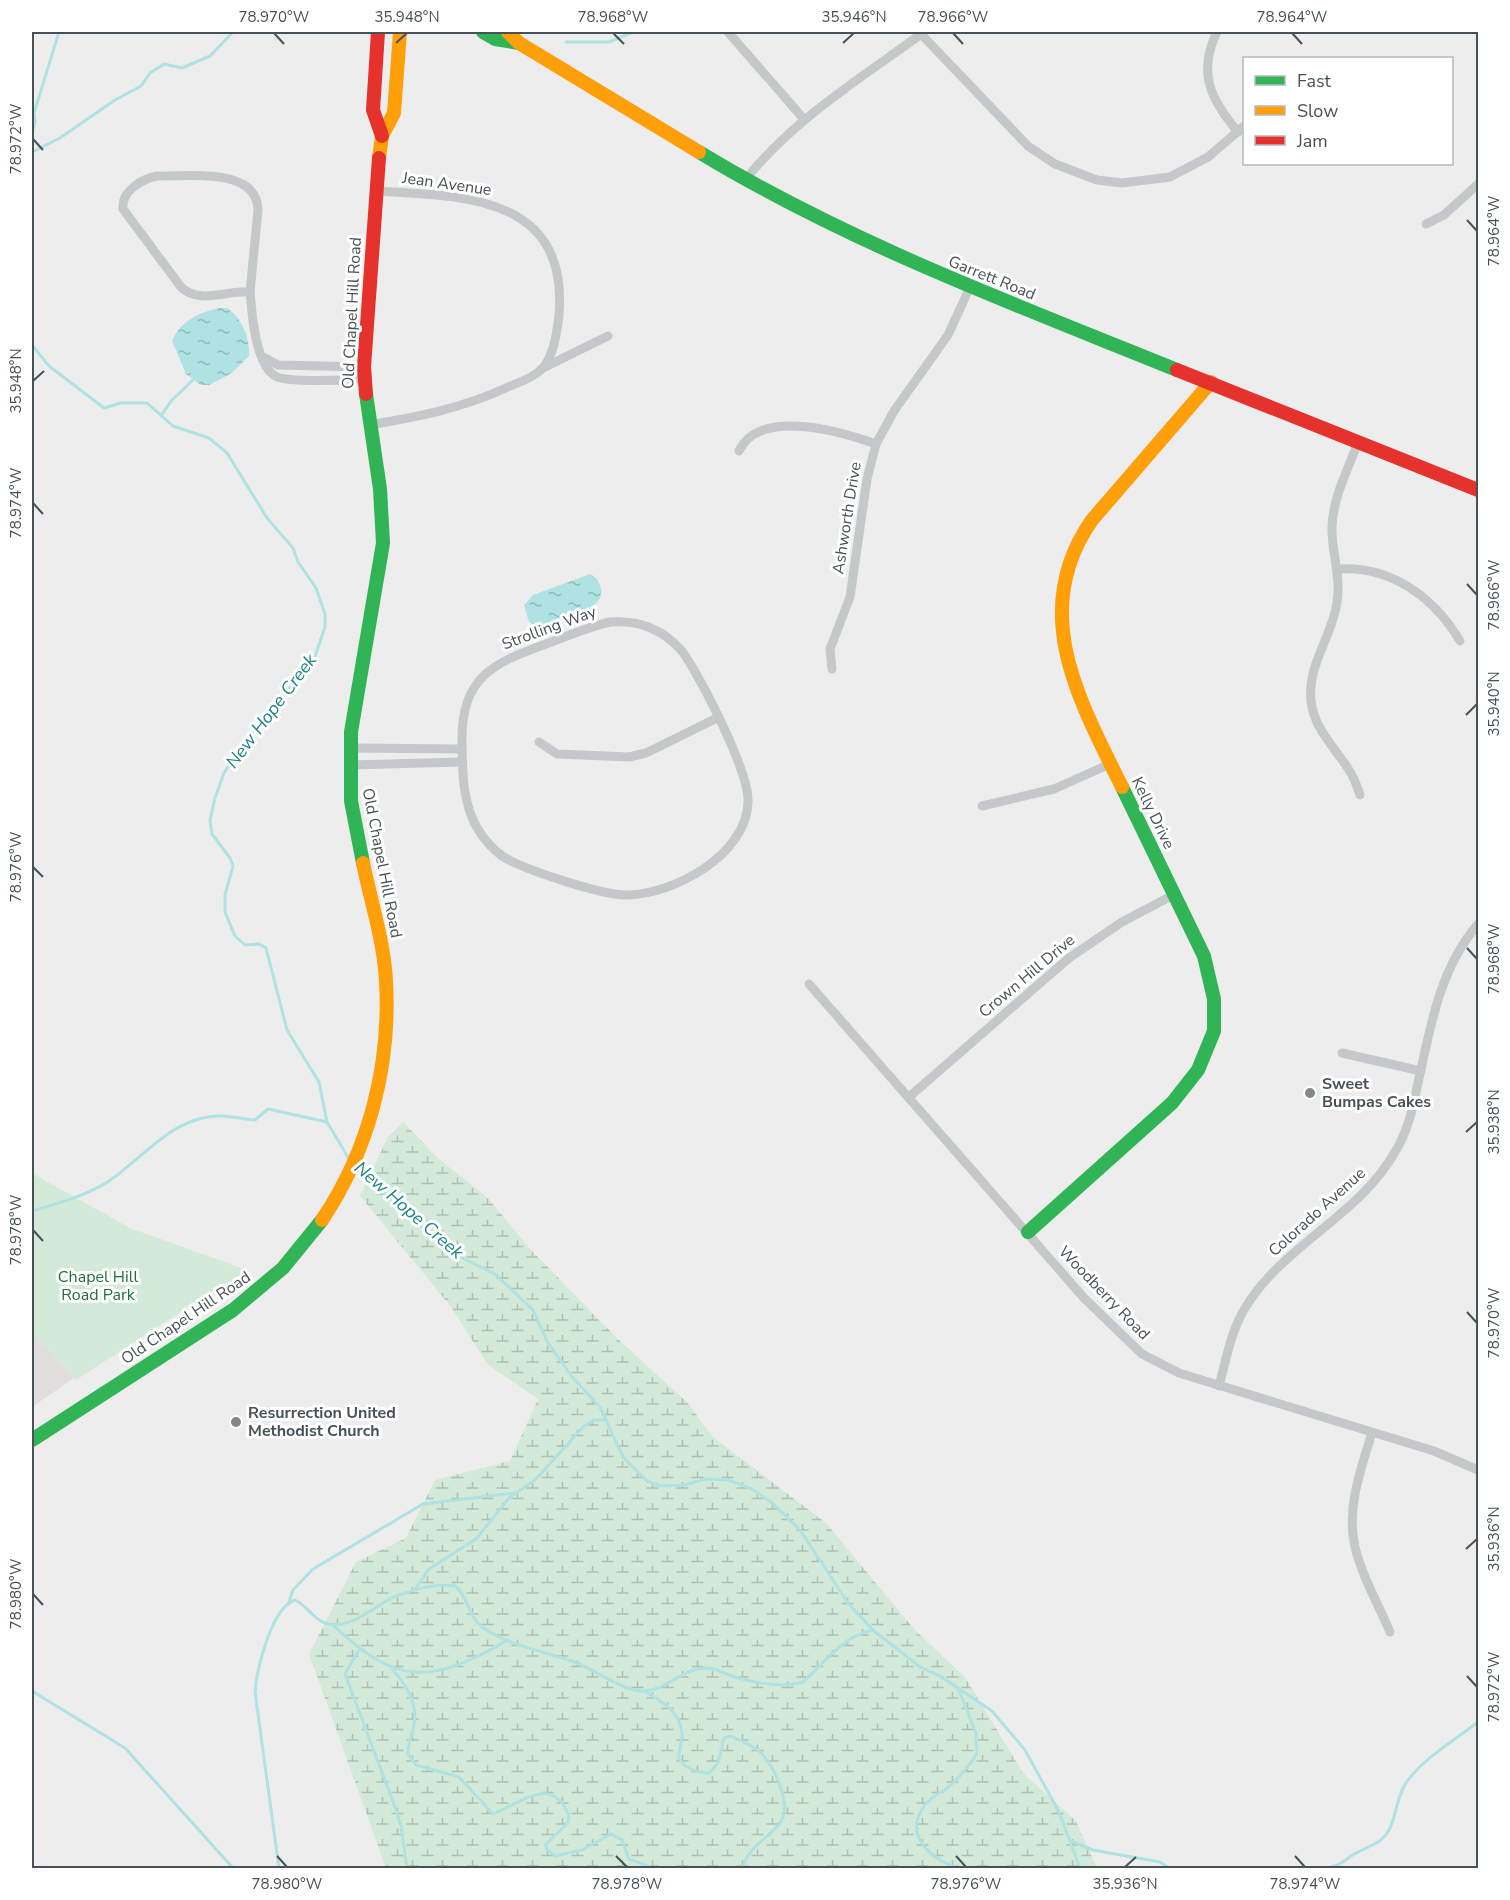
<svg xmlns="http://www.w3.org/2000/svg" width="1510" height="1900" font-family="'Nunito Sans',sans-serif">
<style>
.education{fill:#e0dedf}
.wetland{fill:url(#wetland-marsh)}
.park{fill:#d4ead9}
.water{fill:url(#water-ripples)}
.lines{fill:none;stroke-linecap:round;stroke-linejoin:round}
.stream{stroke:#aee2e3;stroke-width:3}
.street{stroke:#c5c8c8;stroke-width:9}
.fast{stroke:#30b455;stroke-width:14}
.slow{stroke:#ff9f0a;stroke-width:14}
.jam{stroke:#e5322d;stroke-width:14}
.ticks{fill:none;stroke:#475257;stroke-width:2}
.poi-dot{fill:#81888c;stroke:#fff;stroke-width:2}
.labels{text-anchor:middle;dominant-baseline:central;stroke-width:6;stroke-linejoin:round;paint-order:stroke}
.street-label{font-size:16px;fill:#475257;stroke:#fff}
.poi-label{font-size:16px;font-weight:bold;fill:#475257;stroke:#fff;text-anchor:start}
.park-label{font-size:16px;fill:#226e3a;stroke:#fff}
.water-label{font-size:18px;font-style:italic;fill:#1d8386;stroke:#fff}
.neatline{fill:none;stroke:#475257;stroke-width:2}
.ticks-label{font-size:15px;text-anchor:middle;fill:#475257}
</style>
<defs>
<pattern id="wetland-marsh" width="20" height="14" patternUnits="userSpaceOnUse" patternTransform="scale(1.5)"><rect width="20" height="14" fill="#d4ead9"/><path d="M1 5h8M5 5V1M11 12h8M15 12V8" fill="none" stroke="#aec0b3"/></pattern>
<pattern id="water-ripples" width="26" height="14" patternUnits="userSpaceOnUse" patternTransform="scale(1.5)"><rect width="26" height="14" fill="#aee2e3"/><path d="M2 4q2-2 4 0t4 0M15 11q2-2 4 0t4 0" fill="none" stroke="#8fbabb"/></pattern>
</defs>
<rect width="100%" height="100%" fill="#eeeded"/>
<polygon class="education" points="32,1331 74,1378 32,1407"/>
<polygon class="wetland" points="403,1122 439,1159 488,1198 531,1250 621,1342 687,1402 713,1437 826,1523 915,1630 965,1677 1023,1773 1076,1821 1097,1868 386,1868 309,1654 356,1562 406,1538 435,1480 510,1461 538,1399 488,1365 451,1307 360,1196 388,1137"/>
<polygon class="park" points="32,1173 130,1228 247,1270 216,1296 213,1291 76,1380 32,1331"/>
<g class="water">
<path d="M218,308H227C242,318 250,338 249,356L232,373L209,385H201L186,374L172,341C180,321 199,313 218,308Z"/>
<path d="M590,574C597,577 599,582 601,589C606,610 556,623 540,628L529,622L524,605L533,595Z"/>
</g>
<g class="lines">
<g class="stream">
<polyline points="566,42 609,42 633,32"/>
<polyline points="32,133 35,122 34,113 59,32"/>
<polyline points="32,152 60,138 115,100 141,86 150,73 164,64 182,68 210,56 233,32"/>
<polyline points="32,345 49,366 104,408 121,403 147,403 173,426 209,438 227,453 267,518 293,548 298,562 316,588 325,614 325,627 314,659 240,748 224,773 215,798 210,820 212,834 230,858 233,866 225,895 225,912 235,936 245,945 259,944 266,948 287,1030 319,1082 327,1122 349,1159"/>
<polyline points="161,416 171,401 194,379"/>
<polyline points="355,1166 372,1183 454,1254 495,1274 533,1310 548,1343 573,1378 600,1407 623,1457 647,1481 661,1486 685,1485 705,1479 728,1480 752,1489 771,1502 800,1530 848,1603 873,1630 920,1667 940,1676 992,1711 1025,1750 1059,1812 1080,1868"/>
<path d="M32,1211C58,1203 86,1196 109,1181C145,1157 174,1114 223,1116C234,1117 244,1119 255,1120L268,1109L327,1122"/>
<polyline points="414,1591 429,1569 476,1539 509,1498 536,1479 584,1426 595,1420 606,1420"/>
<polyline points="289,1602 293,1590 313,1569 423,1504 515,1493"/>
<path d="M333,1625C398,1687 432,1684 508,1640"/>
<polyline points="360,1648 345,1674 395,1807 401,1826 407,1868"/>
<path d="M392,1669C406,1684 418,1704 414,1725C412,1735 408,1744 408,1754L416,1765L459,1777L493,1814C519,1804 553,1773 569,1816L567,1824L546,1844V1848L555,1856L582,1850L611,1834L622,1840L629,1859L653,1868"/>
<polyline points="32,1691 125,1748 233,1868"/>
<path d="M646,1692C662,1702 682,1713 682,1735C682,1743 678,1751 679,1759C685,1768 699,1774 709,1773L718,1763L724,1738L731,1736C741,1741 752,1745 760,1752C774,1766 793,1805 780,1823C767,1840 748,1846 743,1868"/>
<polyline points="1071,1841 1093,1850 1160,1862 1169,1868"/>
<path d="M279,1868L255,1692C257,1669 271,1608 295,1600C308,1606 313,1620 328,1624C353,1629 375,1605 396,1596C413,1589 437,1583 455,1586C469,1597 468,1617 482,1627C511,1647 545,1651 577,1663C597,1671 622,1691 644,1691C666,1690 683,1669 704,1668C715,1667 725,1674 735,1677C755,1683 782,1688 803,1682C824,1663 844,1635 873,1630"/>
<path d="M958,1868C931,1859 903,1836 924,1806C929,1798 938,1794 946,1789C959,1779 968,1767 977,1754L976,1733L958,1688"/>
<path d="M1328,1868C1340,1865 1341,1863 1351,1856C1368,1845 1385,1845 1392,1823C1397,1809 1399,1791 1408,1780C1427,1756 1455,1740 1478,1722"/>
</g>
<g class="street">
<polyline points="728,32 803,118"/>
<polyline points="919,32 1028,146 1055,164 1097,180 1122,183 1170,177 1208,157 1244,126"/>
<path d="M1217,32C1197,73 1211,100 1238,132"/>
<path d="M157,176C187,177 257,166 258,210L250,292C227,290 199,305 181,287L123,209C121,191 142,179 157,176Z"/>
<path d="M745,180C795,118 861,78 924,32"/>
<polyline points="1426,224 1444,215 1478,184"/>
<path d="M250,292C252,314 255,363 275,376C286,383 348,380 364,379"/>
<polyline points="263,357 278,365 364,367"/>
<polyline points="541,369 608,336"/>
<path d="M369,425C418,417 463,408 508,387C518,383 529,379 537,373C553,363 557,333 559,315C569,195 463,196 375,191"/>
<path d="M1358,442C1348,470 1332,499 1332,529C1332,554 1341,577 1337,602C1332,639 1304,668 1312,707C1317,732 1336,749 1349,770C1354,777 1357,786 1360,795"/>
<path d="M739,451C760,407 842,432 876,444"/>
<path d="M1338,569C1390,565 1434,597 1460,641"/>
<path d="M610,622C640,620 662,629 682,651C701,679 750,772 748,803C746,855 674,894 628,895C604,896 529,871 507,859C498,854 490,846 484,838C462,811 462,771 462,739C462,676 494,663 546,644C567,636 588,627 610,622Z"/>
<polyline points="832,669 830,649 850,597 867,479 876,444 894,411 948,335 970,287"/>
<polyline points="539,742 557,754 629,757 646,753 717,718"/>
<polyline points="350,748 462,749"/>
<polyline points="350,765 462,762"/>
<polyline points="982,806 1054,789 1110,764"/>
<polyline points="809,984 1084,1298 1142,1354 1179,1373 1434,1451 1478,1470"/>
<polyline points="1342,1053 1421,1071"/>
<polyline points="909,1097 1069,958 1122,922 1175,894"/>
<path d="M1219,1386C1226,1360 1231,1331 1245,1308C1283,1245 1359,1216 1395,1152C1408,1131 1413,1107 1418,1083C1431,1025 1439,970 1478,924"/>
<path d="M1372,1433C1361,1468 1346,1509 1355,1547C1362,1576 1378,1604 1390,1632"/>
</g>
<g class="fast">
<polyline points="483,32 495,39 519,43"/>
<path d="M699,152C849,243 1014,304 1177,370"/>
<polyline points="363,863 351,801 351,732 383,543 380,489 366,394"/>
<polyline points="1028,1232 1172,1103 1198,1070 1214,1031 1214,999 1204,956 1122,787"/>
<polyline points="32,1440 233,1310 283,1268 322,1220"/>
</g>
<g class="slow">
<polyline points="508,32 519,43 699,152"/>
<polyline points="379,158 382,136 394,113 400,32"/>
<path d="M1122,787C1079,700 1028,611 1092,520L1211,382"/>
<path d="M322,1220C369,1150 391,1065 386,981C384,942 371,902 363,863"/>
</g>
<g class="jam">
<polyline points="378,32 373,110 382,136"/>
<polyline points="1177,370 1478,490"/>
<polyline points="366,394 364,367 379,158"/>
</g>
</g>
<path class="ticks" d="M274,33L284,44M613,33L624,44M953,33L963,44M1292,33L1302,44M396,43L407,33M843,43L854,33M33,139L43,150M1467,220L1477,231M33,381L44,371M33,503L43,514M1467,584L1477,595M1466,715L1477,704M33,867L43,877M1467,948L1477,959M1466,1132L1477,1122M33,1230L43,1241M1467,1312L1477,1323M1466,1549L1477,1539M33,1594L43,1605M1467,1676L1477,1687M277,1856L287,1867M616,1856L627,1867M956,1856L966,1867M1295,1856L1305,1867M1125,1867L1136,1857"/>
<g class="poi-dot">
<circle cx="1310" cy="1093" r="6"/>
<circle cx="236" cy="1422" r="6"/>
</g>
<g class="labels">
<g class="street-label">
<text transform="translate(447 184) rotate(8)">Jean Avenue</text>
<text transform="translate(992 278) rotate(22)">Garrett Road</text>
<text transform="translate(352 313) rotate(-87)">Old Chapel Hill Road</text>
<text transform="translate(847 518) rotate(-81)">Ashworth Drive</text>
<text transform="translate(549 628) rotate(-20)">Strolling Way</text>
<text transform="translate(1153 813) rotate(64)">Kelly Drive</text>
<text transform="translate(382 863) rotate(79)">Old Chapel Hill Road</text>
<text transform="translate(1027 976) rotate(-40)">Crown Hill Drive</text>
<text transform="translate(1317 1212) rotate(-42)">Colorado Avenue</text>
<text transform="translate(1104 1293) rotate(46)">Woodberry Road</text>
<text transform="translate(186 1318) rotate(-34)">Old Chapel Hill Road</text>
</g>
<g class="poi-label">
<text x="1322" y="1084">Sweet<tspan x="1322" dy="18">Bumpas Cakes</tspan></text>
<text x="248" y="1413">Resurrection United<tspan x="248" dy="18">Methodist Church</tspan></text>
</g>
<g class="park-label">
<text x="98" y="1277">Chapel Hill<tspan x="98" dy="18">Road Park</tspan></text>
</g>
<g class="water-label">
<text transform="translate(271 711) rotate(-53)">New Hope Creek</text>
<text transform="translate(409 1210) rotate(41)">New Hope Creek</text>
</g>
</g>
<rect width="1510" height="1900" fill="none" stroke="#ffffff" stroke-width="66"/>
<rect x="1243" y="57" width="210" height="108" fill="#ffffff" stroke="#b5babc" stroke-width="1.5"/>
<rect x="1255" y="76" width="30" height="9" fill="#30b455" stroke="#b5babc" stroke-width="1.5"/>
<text x="1297" y="87" font-size="18" fill="#475257">Fast</text>
<rect x="1255" y="106" width="30" height="9" fill="#ff9f0a" stroke="#b5babc" stroke-width="1.5"/>
<text x="1297" y="117" font-size="18" fill="#475257">Slow</text>
<rect x="1255" y="136" width="30" height="9" fill="#e5322d" stroke="#b5babc" stroke-width="1.5"/>
<text x="1297" y="147" font-size="18" fill="#475257">Jam</text>
<rect x="33" y="33" width="1444" height="1834" class="neatline"/>
<g class="ticks-label">
<text x="274" y="22">78.970°W</text>
<text x="407" y="22">35.948°N</text>
<text x="613" y="22">78.968°W</text>
<text x="854" y="22">35.946°N</text>
<text x="953" y="22">78.966°W</text>
<text x="1292" y="22">78.964°W</text>
<text transform="translate(16 139) rotate(-90)" y="5">78.972°W</text>
<text transform="translate(1494 231) rotate(-90)" y="5">78.964°W</text>
<text transform="translate(16 381) rotate(-90)" y="5">35.948°N</text>
<text transform="translate(16 503) rotate(-90)" y="5">78.974°W</text>
<text transform="translate(1494 595) rotate(-90)" y="5">78.966°W</text>
<text transform="translate(1494 704) rotate(-90)" y="5">35.940°N</text>
<text transform="translate(16 867) rotate(-90)" y="5">78.976°W</text>
<text transform="translate(1494 959) rotate(-90)" y="5">78.968°W</text>
<text transform="translate(1494 1122) rotate(-90)" y="5">35.938°N</text>
<text transform="translate(16 1230) rotate(-90)" y="5">78.978°W</text>
<text transform="translate(1494 1323) rotate(-90)" y="5">78.970°W</text>
<text transform="translate(1494 1539) rotate(-90)" y="5">35.936°N</text>
<text transform="translate(16 1594) rotate(-90)" y="5">78.980°W</text>
<text transform="translate(1494 1687) rotate(-90)" y="5">78.972°W</text>
<text x="287" y="1889">78.980°W</text>
<text x="627" y="1889">78.978°W</text>
<text x="966" y="1889">78.976°W</text>
<text x="1125" y="1889">35.936°N</text>
<text x="1305" y="1889">78.974°W</text>
</g>
</svg>
